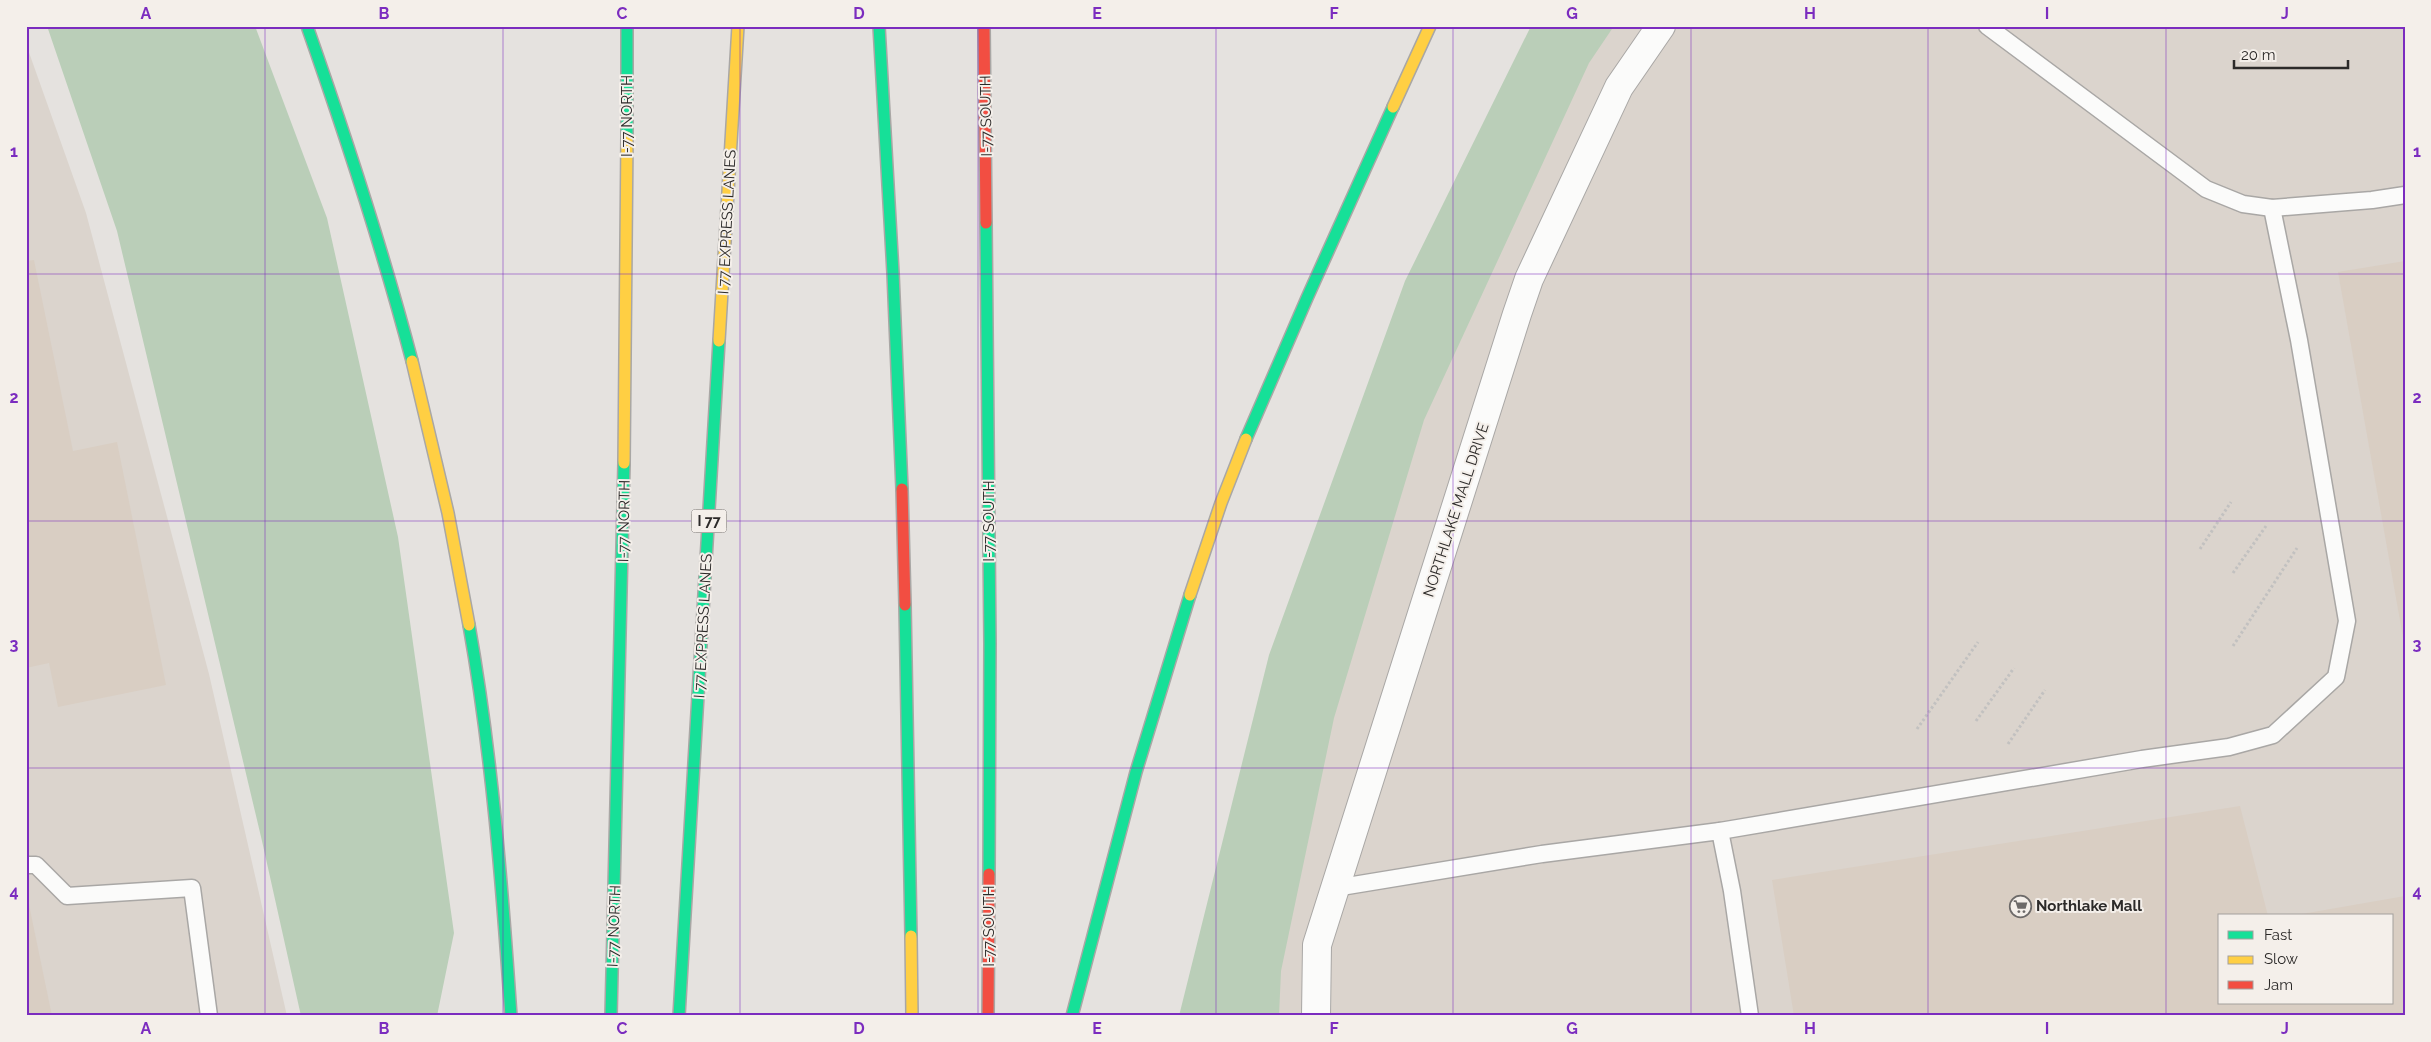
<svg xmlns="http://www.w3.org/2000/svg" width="2431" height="1042" font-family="Raleway,sans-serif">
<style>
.built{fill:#dbd4cd;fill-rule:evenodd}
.green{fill:#baceb8}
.building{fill:#d9cec3}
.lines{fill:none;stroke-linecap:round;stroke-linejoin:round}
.lane-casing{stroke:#a9a7a5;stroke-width:19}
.street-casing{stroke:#a9a7a5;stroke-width:30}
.fast-casing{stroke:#a9a7a5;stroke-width:14}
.slow-casing{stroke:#a9a7a5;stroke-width:14}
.jam-casing{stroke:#a9a7a5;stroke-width:14}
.path{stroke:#c2c1c0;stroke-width:3;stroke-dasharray:2.5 2.5;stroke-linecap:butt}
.lane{stroke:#fbfbfa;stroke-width:16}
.street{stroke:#fbfbfa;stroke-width:28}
.fast{stroke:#16e098;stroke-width:11}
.slow{stroke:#ffcf43;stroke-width:11}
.jam{stroke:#f24e42;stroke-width:11}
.grid{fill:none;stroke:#7b2cbf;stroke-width:1;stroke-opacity:0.55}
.labels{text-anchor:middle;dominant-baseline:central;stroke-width:4;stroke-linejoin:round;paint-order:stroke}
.shield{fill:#f4efea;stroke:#686563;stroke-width:1}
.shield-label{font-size:14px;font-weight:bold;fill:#2c2a29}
.street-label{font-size:15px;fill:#2c2a29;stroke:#f4efea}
.poi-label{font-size:15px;font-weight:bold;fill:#2c2a29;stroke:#f4efea;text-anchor:start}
.neatline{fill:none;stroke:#7b2cbf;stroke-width:2}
.grid-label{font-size:16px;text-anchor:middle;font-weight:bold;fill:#7b2cbf}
</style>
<rect width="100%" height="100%" fill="#e5e2df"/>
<g class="built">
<path d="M1613,26H2405V1016H1249L1253,930L1525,72ZM2220,916H2392V1003H2220Z"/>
<polygon points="26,44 86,213 209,674 287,1016 26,1016"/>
</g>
<g class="green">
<polygon points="47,26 255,26 327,218 398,537 454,933 437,1016 301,1016 262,841 117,231"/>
<polygon points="1531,26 1614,26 1589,63 1424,420 1334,718 1281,971 1279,1016 1179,1016 1269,655 1405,281"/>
</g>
<g class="building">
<polygon points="34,260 73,451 117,442 166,685 58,707 49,663 26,668 26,261"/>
<polygon points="2405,261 2405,643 2404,643 2338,272"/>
<polygon points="2240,806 2268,916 2220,916 2220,1003 2392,1003 2392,916 2296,915 2405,896 2405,1016 1794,1016 1772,880"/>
<polygon points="26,895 27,895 52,1016 26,1016"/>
</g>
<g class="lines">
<defs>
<g id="lane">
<polyline points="1987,26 2206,189 2243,204 2272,208 2372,200 2405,195"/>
<polyline points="1720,831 2142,759 2229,747 2273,735 2336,677 2347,621 2299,340 2272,208"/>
<polyline points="26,865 36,865 67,896 192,888 209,1016"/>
<polyline points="1335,888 1542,854 1720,831 1732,891 1750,1016"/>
</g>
<polyline id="street" points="1316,1016 1317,945 1517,314 1529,279 1619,87 1661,26"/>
<g id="fast">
<path d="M307,26C346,137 382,247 412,361"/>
<polyline points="627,26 627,137"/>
<polyline points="879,26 893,273 902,489"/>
<polyline points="986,223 990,643 989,874"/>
<polyline points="1246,439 1307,298 1393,107"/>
<polyline points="905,605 911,936"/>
<path d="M469,625C492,754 502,885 511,1016"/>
<polyline points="611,1016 624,463"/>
<polyline points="679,1016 719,341"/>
<polyline points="1072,1016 1136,772 1190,595"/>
</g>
<g id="slow">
<polyline points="1393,107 1430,26"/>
<polyline points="719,341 738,26"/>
<polyline points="412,361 448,513 469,625"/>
<polyline points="624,463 627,137"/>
<polyline points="1190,595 1221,503 1246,439"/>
<polyline points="911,936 912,1016"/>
</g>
<g id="jam">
<polyline points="984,26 986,223"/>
<polyline points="902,489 905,605"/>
<polyline points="988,1016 989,874"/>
</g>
</defs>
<use href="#lane" class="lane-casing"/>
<use href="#street" class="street-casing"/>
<use href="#fast" class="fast-casing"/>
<use href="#slow" class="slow-casing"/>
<use href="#jam" class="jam-casing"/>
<g class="path">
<polyline points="2200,549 2231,502"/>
<polyline points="2233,573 2266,526"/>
<polyline points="2233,646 2297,548"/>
<polyline points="1976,721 2014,668"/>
<polyline points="1917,729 1978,642"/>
<polyline points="2008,744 2045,690"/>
</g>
<use href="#lane" class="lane"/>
<use href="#street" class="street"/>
<use href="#fast" class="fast"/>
<use href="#slow" class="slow"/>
<use href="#jam" class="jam"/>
</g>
<path class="grid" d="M265,26V1016M503,26V1016M740,26V1016M978,26V1016M1216,26V1016M1453,26V1016M1691,26V1016M1928,26V1016M2166,26V1016M26,274H2405M26,521H2405M26,768H2405"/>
<defs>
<symbol id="supermarket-ring" viewBox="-11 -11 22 22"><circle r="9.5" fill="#f4efea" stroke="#6d6a69" stroke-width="1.5"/><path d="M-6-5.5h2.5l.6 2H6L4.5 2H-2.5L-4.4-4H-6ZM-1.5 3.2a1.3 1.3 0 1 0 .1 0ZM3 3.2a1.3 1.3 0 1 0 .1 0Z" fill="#6d6a69"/></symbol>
</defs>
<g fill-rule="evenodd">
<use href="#supermarket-ring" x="2008" y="894" width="25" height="25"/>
</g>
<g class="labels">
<rect class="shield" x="691.5" y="509.5" width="35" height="23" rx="4"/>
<g class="shield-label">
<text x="709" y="521">I 77</text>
</g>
<g class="street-label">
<text transform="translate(627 116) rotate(-90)">I-77 NORTH</text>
<text transform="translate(986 116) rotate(-91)">I-77 SOUTH</text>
<text transform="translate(727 222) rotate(-87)">I 77 EXPRESS LANES</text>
<text transform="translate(1456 510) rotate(-72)">NORTHLAKE MALL DRIVE</text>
<text transform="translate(624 521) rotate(-89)">I-77 NORTH</text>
<text transform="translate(989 521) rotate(-90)">I-77 SOUTH</text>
<text transform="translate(703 626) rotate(-87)">I 77 EXPRESS LANES</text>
<text transform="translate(614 926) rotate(-88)">I-77 NORTH</text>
<text transform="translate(989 926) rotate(-90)">I-77 SOUTH</text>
</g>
<g class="poi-label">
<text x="2036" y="906">Northlake Mall</text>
</g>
</g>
<rect width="2431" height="1042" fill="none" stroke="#f4efea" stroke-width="55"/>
<rect x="2218" y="914" width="175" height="90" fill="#f4efea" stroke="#a4a09d"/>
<rect x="2228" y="931" width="25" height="8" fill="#16e098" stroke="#a4a09d"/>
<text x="2264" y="940" font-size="15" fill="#2c2a29">Fast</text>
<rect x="2228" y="956" width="25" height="8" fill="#ffcf43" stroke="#a4a09d"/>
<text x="2264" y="964" font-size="15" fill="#2c2a29">Slow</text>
<rect x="2228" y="981" width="25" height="8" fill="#f24e42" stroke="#a4a09d"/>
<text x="2264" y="990" font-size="15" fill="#2c2a29">Jam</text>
<path d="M2234 60v8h114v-8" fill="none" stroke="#2c2a29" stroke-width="2.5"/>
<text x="2241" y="60" font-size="15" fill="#2c2a29" stroke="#f4efea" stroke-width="4" paint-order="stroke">20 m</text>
<rect x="28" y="28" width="2376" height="986" class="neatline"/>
<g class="grid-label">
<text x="146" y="19">A</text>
<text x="384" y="19">B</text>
<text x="622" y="19">C</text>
<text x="859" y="19">D</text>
<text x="1097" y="19">E</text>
<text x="1334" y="19">F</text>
<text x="1572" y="19">G</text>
<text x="1810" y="19">H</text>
<text x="2047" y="19">I</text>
<text x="2285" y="19">J</text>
<text x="14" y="157">1</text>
<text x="2417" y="157">1</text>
<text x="14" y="403">2</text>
<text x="2417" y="403">2</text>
<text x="14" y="650">3</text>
<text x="2417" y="650">3</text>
<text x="14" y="897">4</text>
<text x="2417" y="897">4</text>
<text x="146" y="1034">A</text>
<text x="384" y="1034">B</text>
<text x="622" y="1034">C</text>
<text x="859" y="1034">D</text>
<text x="1097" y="1034">E</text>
<text x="1334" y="1034">F</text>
<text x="1572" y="1034">G</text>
<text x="1810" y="1034">H</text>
<text x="2047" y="1034">I</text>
<text x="2285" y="1034">J</text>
</g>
</svg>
